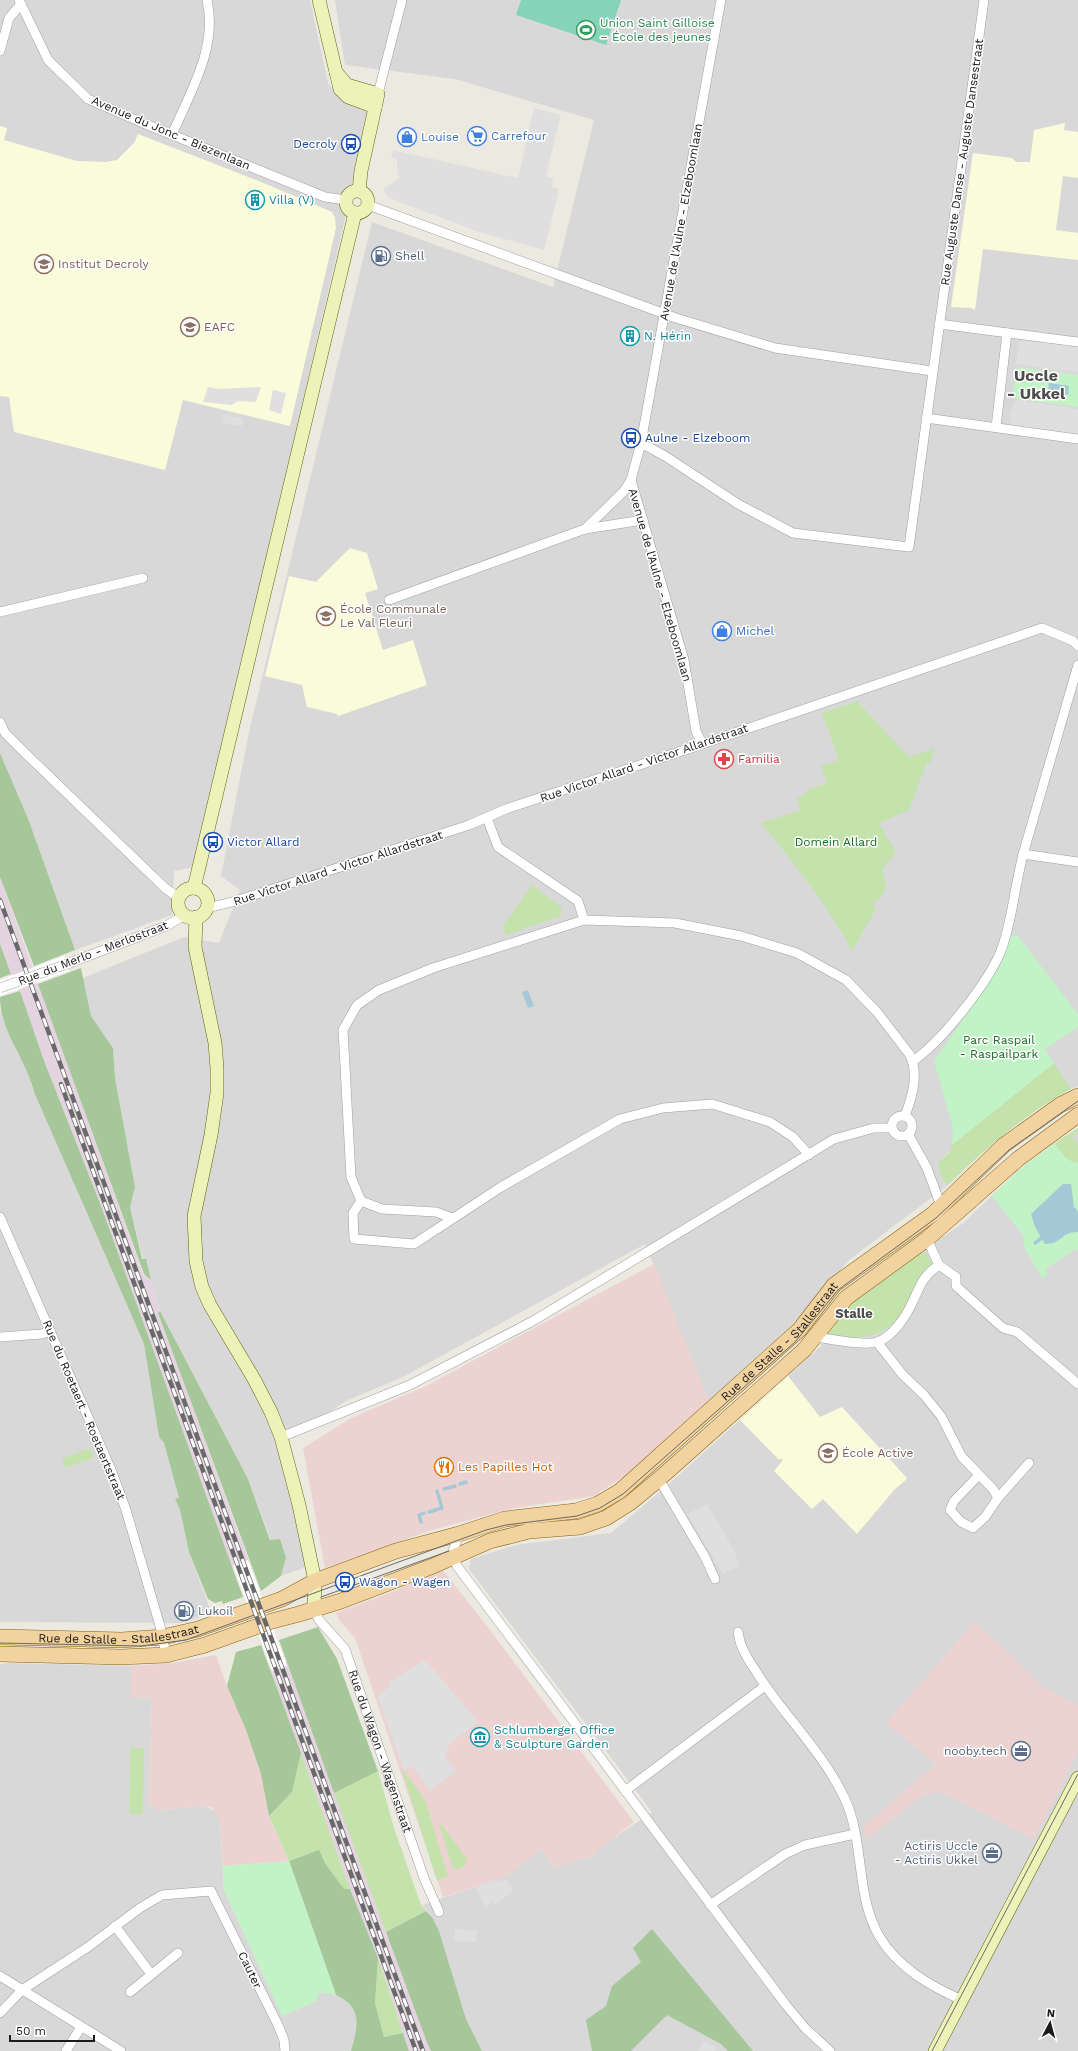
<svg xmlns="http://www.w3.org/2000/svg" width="1078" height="2051" font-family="'Work Sans',sans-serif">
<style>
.residential{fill:#d9d8d8}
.commercial{fill:#ecd3d1}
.industrial{fill:#e4d4e0}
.education{fill:#fafbda}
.grass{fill:#c4e2ab}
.forest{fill:#a5c799}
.park{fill:#c1f3c7}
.pitch{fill:#85d4b9}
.parking{fill:#dfdfdf}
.water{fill:#a5c9d6}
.pier{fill:#fff}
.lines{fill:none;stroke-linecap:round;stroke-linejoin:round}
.stream{stroke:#a5c9d6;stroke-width:3.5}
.street-casing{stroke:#9f9f9f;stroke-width:10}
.secondary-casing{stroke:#59660e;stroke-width:14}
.primary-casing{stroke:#85620d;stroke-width:16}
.street{stroke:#fff;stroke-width:9}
.secondary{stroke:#edf3b8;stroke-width:13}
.primary{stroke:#f2d29f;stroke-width:15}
.tram{stroke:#696969;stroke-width:1}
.rail-casing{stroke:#696969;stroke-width:4.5}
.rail{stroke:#fff;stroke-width:3;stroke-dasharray:9;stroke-linecap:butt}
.street-bridge-casing{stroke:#9f9f9f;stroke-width:10;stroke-linecap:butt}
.street-bridge{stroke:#fff;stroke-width:9}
.labels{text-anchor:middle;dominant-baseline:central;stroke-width:3;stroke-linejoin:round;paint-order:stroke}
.leisure-label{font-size:12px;fill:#27864d;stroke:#fff;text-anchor:start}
.street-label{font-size:12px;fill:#1b1b1b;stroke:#fff}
.shop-label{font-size:12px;fill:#366cbe;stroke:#fff;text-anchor:start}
.transit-label{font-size:12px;fill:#164399;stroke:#fff;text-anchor:start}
.culture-label{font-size:12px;fill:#0d838f;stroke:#fff;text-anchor:start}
.service-label{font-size:12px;fill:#4e5e75;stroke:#fff;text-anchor:start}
.education-label{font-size:12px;fill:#785e54;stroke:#fff;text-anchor:start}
.health-label{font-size:12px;fill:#be3a42;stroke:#fff;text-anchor:start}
.park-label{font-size:12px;fill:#156d1f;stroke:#fff}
.food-label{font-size:12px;fill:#c56008;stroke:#fff;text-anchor:start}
.neighbourhood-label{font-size:13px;font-weight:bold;fill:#4e4e4e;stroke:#fff}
.district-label{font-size:16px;font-weight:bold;fill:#4e4e4e;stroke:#fff}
</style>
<rect width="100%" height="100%" fill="#ece9e1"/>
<g class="residential">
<polygon points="0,0 310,0 328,83 343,102 368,110 347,210 195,867 174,871 172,915 75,950 29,821 0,753"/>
<polygon points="335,0 1078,0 1078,1086 1071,1089 1053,1063 942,1158 941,1177 948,1185 849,1260 807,1310 709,1402 645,1244 403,1377 346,1401 280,1445 306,1567 281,1576 286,1558 280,1539 271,1540 248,1479 160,1311 148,1270 143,1259 130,1206 135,1187 115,1078 113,1048 91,1016 83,978 184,937 219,943 240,890 221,876 249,732 372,222 553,287 594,120 455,79 345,65"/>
<polygon points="0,1010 17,1053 27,1070 80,1198 144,1344 159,1437 164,1443 179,1498 175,1500 180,1510 189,1552 212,1614 179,1623 0,1622"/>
<polygon points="1078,1128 1078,2051 482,2051 466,2019 439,1931 432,1917 422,1905 506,1876 541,1849 555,1867 593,1856 592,1855 611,1840 652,1812 469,1569 471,1559 516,1545 611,1533 669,1484 821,1346 824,1333 865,1288 962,1224 1020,1169"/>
<polygon points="9,1663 131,1666 131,1697 152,1698 149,1802 157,1810 205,1806 216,1812 220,1818 224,1890 282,2016 316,2001 319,1992 336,1995 346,2000 356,2012 357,2029 351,2051 0,2051 0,1664"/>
</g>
<g class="commercial">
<polygon points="654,1264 709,1402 641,1465 594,1496 514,1508 432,1530 325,1568 303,1448 351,1418 424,1387"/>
<polygon points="442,1569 490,1630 634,1822 592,1855 593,1856 555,1867 541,1849 506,1876 443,1897 355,1638 339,1620 336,1613 394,1591"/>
<polygon points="975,1621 1043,1687 1078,1706 1078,1750 1066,1774 1067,1775 1034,1839 945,1794 937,1792 922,1796 866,1840 864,1826 936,1764 886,1723"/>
<polygon points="216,1655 227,1686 246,1730 261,1774 269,1817 289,1861 223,1866 220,1818 211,1807 205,1806 157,1810 149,1802 152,1698 131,1697 131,1666 173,1663"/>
</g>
<g class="industrial">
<polygon points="0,877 143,1274 151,1280 160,1311 158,1313 249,1561 232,1568 101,1206 43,1058 20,991 11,974 0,944"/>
<polygon points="287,1662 386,1932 431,2051 409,2051 378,1958 350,1889 270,1669"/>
</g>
<g class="education">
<polygon points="1065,123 1064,130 1078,132 1078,178 1063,176 1056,230 1078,233 1078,260 983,249 975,310 971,308 951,307 973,153 1012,158 1016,162 1030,162 1034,130"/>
<polygon points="0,126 7,128 4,140 77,161 106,162 117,160 134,143 138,134 266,184 332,212 335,218 336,228 290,426 183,400 165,470 14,432 9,397 0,396"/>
<polygon points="350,548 367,553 378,589 365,593 383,650 413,640 427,685 338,716 337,714 307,707 302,685 265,676 289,576 316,582"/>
<polygon points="788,1376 820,1417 842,1407 906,1477 907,1479 895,1489 857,1534 823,1499 812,1509 774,1471 783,1460 781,1458 779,1460 740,1420"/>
</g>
<g class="grass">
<path d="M857,701L909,757L935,748L930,763L927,762L909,810L879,823L896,852L882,870L886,886L880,899L876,900L873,904L876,909L852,951C828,905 794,864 761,823L801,810L797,798L807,793L806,790L827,783L821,766L839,760L822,713Z"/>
<polygon points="532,885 561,907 561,916 506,935 503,926"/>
<path d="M1054,1063L1071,1089C1025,1114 985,1149 948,1185L941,1177L938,1162L950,1152L952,1145Z"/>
<path d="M1078,1128V1132L1072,1136L1078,1145V1163C1065,1161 1062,1154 1055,1143Z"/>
<path d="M923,1253H927L932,1264C916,1278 915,1286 906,1305C889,1341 860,1338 826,1337L824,1333L849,1299Z"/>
<polygon points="90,1448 94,1457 66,1468 62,1459"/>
<polygon points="130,1748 144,1748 143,1814 129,1814"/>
<polygon points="301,1753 350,1889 344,1889 325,1863 319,1850 289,1861 269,1816 292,1792"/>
<polygon points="401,1767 425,1800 448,1876 437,1881"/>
<polygon points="378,1771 394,1828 421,1905 426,1911 386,1932 334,1793"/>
<polygon points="438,1820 467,1859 466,1863 462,1868 456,1869 452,1866"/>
<polygon points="378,1958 403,2033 384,2037 375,2003"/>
</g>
<g class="forest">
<polygon points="0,753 29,821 75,950 34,966 0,877"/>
<polygon points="0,944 11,974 0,978"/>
<polygon points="81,968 91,1016 113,1048 115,1078 135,1187 130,1207 142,1259 146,1259 151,1280 144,1274 38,984"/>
<path d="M20,991L43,1058L101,1206L243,1597L223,1604L222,1601L215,1603L208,1599L189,1552L180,1510L175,1499L179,1498L164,1443L159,1437L144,1344L35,1094C27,1061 0,1032 0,997Z"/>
<polygon points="160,1311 248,1479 270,1540 280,1539 286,1558 281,1576 261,1591 158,1313"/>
<polygon points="318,1627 337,1659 378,1771 334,1793 279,1640"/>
<polygon points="261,1645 301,1753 292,1792 269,1816 261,1774 246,1730 227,1686 236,1652"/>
<path d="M319,1850L325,1863L344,1889H350L378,1958L375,2003L384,2037L403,2033L409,2051H351C358,2026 363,2007 336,1995L289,1861Z"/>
<polygon points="426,1911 432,1917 439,1931 466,2019 482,2051 431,2051 428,2045 386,1932"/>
<polygon points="652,1929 753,2051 728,2051 721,2044 667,2015 631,2051 592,2051 586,2020 606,2006 612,1986 641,1962 633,1948"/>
</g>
<g class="park">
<polygon points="1017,367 1078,375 1078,407 1012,398"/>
<polygon points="1010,935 1018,936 1078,1014 1078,1027 1045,1049 1054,1063 952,1145 953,1128 934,1061 1000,966"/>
<path d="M1055,1143C1062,1154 1065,1161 1078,1163V1251L1076,1249L1045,1269L1048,1274L1042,1278L1024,1247L1023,1235L992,1196L1020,1169Z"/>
<polygon points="289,1861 336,1995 319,1992 316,2001 282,2016 224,1890 223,1866"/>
</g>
<polygon class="pitch" points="521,0 621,0 606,45 516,15"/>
<g class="parking">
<polygon points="534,108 561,115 546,176 553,179 552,187 559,189 544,250 479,232 402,203 388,197 383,189 400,178 397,173 397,160 391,158 393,150 518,178"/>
<polygon points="1025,338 1078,345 1078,372 1016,364 1019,342"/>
<polygon points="208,387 218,389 261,387 256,402 238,401 232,405 203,402"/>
<polygon points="273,390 286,393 281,414 269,410"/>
<polygon points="1016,400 1078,409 1078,435 1012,427 1009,416"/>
<polygon points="223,414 243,419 241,427 222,422"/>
<polygon points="707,1504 737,1555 735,1556 739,1566 723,1574 688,1514"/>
<polygon points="422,1661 428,1663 478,1722 448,1745 450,1748 445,1752 445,1756 456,1771 430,1791 412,1766 404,1771 377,1695 390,1687 388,1683"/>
<polygon points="499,1879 500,1882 506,1880 514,1890 495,1905 492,1902 485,1908 476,1887"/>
<polygon points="455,1929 477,1931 476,1942 457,1941 454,1938"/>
<polygon points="704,2041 717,2048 715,2051 698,2051"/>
</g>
<g class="water">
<polygon points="1049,383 1069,386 1068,395 1048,392"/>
<polygon points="528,990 534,1006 528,1008 522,992"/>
<path d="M1063,1184H1071L1074,1207L1078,1211V1232C1060,1232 1063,1244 1045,1244L1035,1227L1031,1214Z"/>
</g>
<g class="pier">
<polygon points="64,956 69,971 0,996 0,980"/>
<polygon points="248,1560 287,1666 272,1671 233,1565"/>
</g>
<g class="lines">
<g class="stream">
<polyline points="1035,1243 1044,1236"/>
<polyline points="460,1484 466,1482"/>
<polyline points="444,1489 455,1486"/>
<polyline points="429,1512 442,1508 437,1491"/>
<polyline points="421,1522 419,1515 424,1513"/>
</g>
<defs>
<g id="street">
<polyline points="19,0 48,60 88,99 143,123 325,197 346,200"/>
<polyline points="0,51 9,18 21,4"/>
<polyline points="378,94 402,0"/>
<path d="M172,135C190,92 218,48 207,0"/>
<polyline points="368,205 676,318 775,348 932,371"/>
<polyline points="939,324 1078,342"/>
<polyline points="926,418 1078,439"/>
<polyline points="996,427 1007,333"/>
<polyline points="641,443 665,456 738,504 793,533 909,547 984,0"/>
<polyline points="631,480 624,491 585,529 643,520"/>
<polyline points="389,600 585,529"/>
<polyline points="0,612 143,578"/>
<polyline points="0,722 5,733 22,750 165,888 179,898"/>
<polyline points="702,744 696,731 684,660 631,480 641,443 721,0"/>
<polyline points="487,818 498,847 578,901 584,920"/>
<polyline points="1023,854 1078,862"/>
<polyline points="207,908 236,901 469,825 506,809 676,753 1042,628 1073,641 1078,646"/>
<polyline points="67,964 166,926 185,915"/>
<path d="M913,1061C942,1041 990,981 1002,948C1013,917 1015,883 1024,851C1042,789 1060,727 1078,665"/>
<circle cx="902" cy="1126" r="10"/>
<polyline points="908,1134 927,1168 941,1206"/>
<path d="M809,1155L793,1137L770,1122L712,1104L663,1108L620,1119L501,1187L414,1244L354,1239L353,1213L361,1201L351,1177L343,1030L357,1005L379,990L433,968L584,920L675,923L741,936L797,953L846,980L877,1012L910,1055C919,1075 912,1097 905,1116"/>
<polyline points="361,1201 382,1209 436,1212 452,1218"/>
<polyline points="0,1217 112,1472 126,1510 160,1626 166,1655"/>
<polyline points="927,1239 939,1265 956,1277 956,1286 1003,1328 1017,1332 1078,1384"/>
<polyline points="0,1337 42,1334 50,1331"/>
<path d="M816,1337C830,1339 864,1346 877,1342C893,1337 907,1315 913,1301C921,1284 923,1276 939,1265"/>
<polyline points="877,1342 902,1374 924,1395 941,1416 962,1457 993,1489 998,1498"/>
<polyline points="281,1437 410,1385 533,1321 834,1139 874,1128 891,1128"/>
<polyline points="979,1475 954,1501 950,1510 961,1522 973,1528 985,1517 998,1498 1029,1463"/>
<polyline points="659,1479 705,1557 715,1579"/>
<polyline points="459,1534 452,1554 457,1566 786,2005 805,2028 830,2051"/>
<path id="s1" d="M314,1609L319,1620L345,1649L424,1878L439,1912"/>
<path d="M738,1632C740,1648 748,1659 757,1673C784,1716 823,1752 845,1799C865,1843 855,1894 879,1936C897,1967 930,1986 962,2000"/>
<polyline points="625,1791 765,1686"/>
<polyline points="710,1905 785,1854 805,1845 855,1834"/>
<polyline points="115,1926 151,1974"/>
<polyline points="0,1976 121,2051"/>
<polyline points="130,1992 178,1953"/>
<polyline points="0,2013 22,1990 88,1947 140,1908 162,1895 211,1891 278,2025 284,2040 285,2051"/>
<polyline points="66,2051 81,2027"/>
</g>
<g id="secondary">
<polyline points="319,0 340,89 348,97 375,107"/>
<polyline points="336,72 347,85 378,94 361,171 359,191"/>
<circle cx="357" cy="202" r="11"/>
<polyline points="194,888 355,213"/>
<circle cx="193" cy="903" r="15"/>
<polyline points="196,917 195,947 215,1043 217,1068 217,1093 211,1135 194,1216 196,1261 202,1287 210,1305 254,1379 271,1412 281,1437 299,1505 315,1581 314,1609"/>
<polyline points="935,2051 1078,1778"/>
</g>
<g id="primary">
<path id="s2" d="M0,1637L122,1640L163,1637L198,1629L282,1599L315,1581L396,1551L459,1534L505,1519L576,1511L598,1504L620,1491L800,1329L834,1285L933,1214L1004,1145L1060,1105L1078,1096"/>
<polyline points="0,1654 121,1657 166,1655 205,1645 272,1621 299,1614 341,1601 433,1566 490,1541 529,1531 580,1527 606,1518 630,1503 659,1479 804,1350 846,1298 927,1239 1018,1159 1078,1115"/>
</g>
</defs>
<use href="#street" class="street-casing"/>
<use href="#secondary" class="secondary-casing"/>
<use href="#primary" class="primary-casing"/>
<use href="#street" class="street"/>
<use href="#secondary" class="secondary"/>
<use href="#primary" class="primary"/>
<g class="tram">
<polyline points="321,1597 449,1551"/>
<polyline points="0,1643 141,1646 186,1640 486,1530 506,1525 577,1516 600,1508 623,1494 795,1342 838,1290 936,1218 1009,1150 1078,1101"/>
<polyline points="932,2051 1078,1774"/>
</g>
<defs>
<g id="rail">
<polyline points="0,900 423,2051"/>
<polyline points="61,1084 416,2051"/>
</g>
</defs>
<use href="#rail" class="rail-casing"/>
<use href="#rail" class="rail"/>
<defs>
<polyline id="street-bridge" points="0,988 67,964"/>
</defs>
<use href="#street-bridge" class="street-bridge-casing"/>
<use href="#street-bridge" class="street-bridge"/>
</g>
<defs>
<symbol id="stadium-ring" viewBox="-11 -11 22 22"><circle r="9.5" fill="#fff" stroke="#2e9e5b" stroke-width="1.5"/><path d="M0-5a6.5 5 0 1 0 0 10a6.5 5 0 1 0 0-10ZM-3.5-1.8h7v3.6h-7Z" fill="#2e9e5b"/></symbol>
<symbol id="supermarket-ring" viewBox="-11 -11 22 22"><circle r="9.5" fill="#fff" stroke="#3f7fe0" stroke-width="1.5"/><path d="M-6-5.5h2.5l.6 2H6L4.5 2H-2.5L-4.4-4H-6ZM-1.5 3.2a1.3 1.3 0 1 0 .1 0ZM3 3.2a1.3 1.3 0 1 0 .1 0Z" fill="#3f7fe0"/></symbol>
<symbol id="shop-ring" viewBox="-11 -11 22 22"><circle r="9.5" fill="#fff" stroke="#3f7fe0" stroke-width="1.5"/><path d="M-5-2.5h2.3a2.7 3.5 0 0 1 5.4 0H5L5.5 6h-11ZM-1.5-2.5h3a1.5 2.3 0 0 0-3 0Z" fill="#3f7fe0"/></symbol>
<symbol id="bus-ring" viewBox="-11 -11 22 22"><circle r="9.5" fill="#fff" stroke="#1a4fb4" stroke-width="1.5"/><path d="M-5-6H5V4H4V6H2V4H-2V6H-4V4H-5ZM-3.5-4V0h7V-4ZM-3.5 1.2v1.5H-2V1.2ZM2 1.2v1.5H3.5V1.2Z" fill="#1a4fb4"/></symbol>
<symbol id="building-ring" viewBox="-11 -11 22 22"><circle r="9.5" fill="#fff" stroke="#0f9aa8" stroke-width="1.5"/><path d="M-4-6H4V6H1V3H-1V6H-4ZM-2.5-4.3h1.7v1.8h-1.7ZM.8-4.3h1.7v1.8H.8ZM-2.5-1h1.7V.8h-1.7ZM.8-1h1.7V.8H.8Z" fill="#0f9aa8"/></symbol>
<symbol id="fuel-ring" viewBox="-11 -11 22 22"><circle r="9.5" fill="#fff" stroke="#5c6f8a" stroke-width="1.5"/><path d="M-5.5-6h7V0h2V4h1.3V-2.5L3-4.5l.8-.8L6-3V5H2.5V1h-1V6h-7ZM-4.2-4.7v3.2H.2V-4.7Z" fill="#5c6f8a"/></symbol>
<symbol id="school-ring" viewBox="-11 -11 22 22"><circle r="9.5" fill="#fff" stroke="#8d6e63" stroke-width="1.5"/><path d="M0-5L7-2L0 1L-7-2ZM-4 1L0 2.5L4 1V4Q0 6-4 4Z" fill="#8d6e63"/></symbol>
<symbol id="university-ring" viewBox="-11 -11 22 22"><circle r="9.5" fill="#fff" stroke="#8d6e63" stroke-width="1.5"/><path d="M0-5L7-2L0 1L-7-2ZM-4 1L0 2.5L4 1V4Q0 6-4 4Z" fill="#8d6e63"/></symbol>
<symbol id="pharmacy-ring" viewBox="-11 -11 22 22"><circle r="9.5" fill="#fff" stroke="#e0444e" stroke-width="1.5"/><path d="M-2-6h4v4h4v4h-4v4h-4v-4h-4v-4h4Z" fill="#e0444e"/></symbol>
<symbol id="restaurant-ring" viewBox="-11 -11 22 22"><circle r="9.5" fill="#fff" stroke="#e8710a" stroke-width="1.5"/><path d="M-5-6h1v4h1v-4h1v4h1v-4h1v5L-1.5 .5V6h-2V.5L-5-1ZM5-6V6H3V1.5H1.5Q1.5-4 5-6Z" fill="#e8710a"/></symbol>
<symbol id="museum-ring" viewBox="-11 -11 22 22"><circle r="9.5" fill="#fff" stroke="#0f9aa8" stroke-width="1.5"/><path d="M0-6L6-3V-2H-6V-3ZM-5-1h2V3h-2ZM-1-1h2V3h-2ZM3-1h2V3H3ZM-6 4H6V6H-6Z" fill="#0f9aa8"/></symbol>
<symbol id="office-ring" viewBox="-11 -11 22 22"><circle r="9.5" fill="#fff" stroke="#5c6f8a" stroke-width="1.5"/><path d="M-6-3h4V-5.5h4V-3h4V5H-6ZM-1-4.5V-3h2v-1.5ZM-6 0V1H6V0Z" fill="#5c6f8a"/></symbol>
</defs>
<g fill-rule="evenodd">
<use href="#stadium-ring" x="575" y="19" width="22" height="22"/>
<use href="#supermarket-ring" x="466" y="125" width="22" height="22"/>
<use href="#shop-ring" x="396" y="126" width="22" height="22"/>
<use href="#bus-ring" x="340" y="133" width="22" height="22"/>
<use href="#building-ring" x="244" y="189" width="22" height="22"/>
<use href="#fuel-ring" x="370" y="245" width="22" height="22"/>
<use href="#school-ring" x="33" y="253" width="22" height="22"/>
<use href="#university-ring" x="179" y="316" width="22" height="22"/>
<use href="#building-ring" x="619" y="325" width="22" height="22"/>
<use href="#bus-ring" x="620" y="427" width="22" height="22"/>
<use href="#school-ring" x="315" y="605" width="22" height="22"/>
<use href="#shop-ring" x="711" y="620" width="22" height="22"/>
<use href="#pharmacy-ring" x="713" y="748" width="22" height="22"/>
<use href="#bus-ring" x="202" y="831" width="22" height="22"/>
<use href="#school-ring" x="817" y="1442" width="22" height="22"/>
<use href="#restaurant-ring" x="433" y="1456" width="22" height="22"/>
<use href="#bus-ring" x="334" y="1571" width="22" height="22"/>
<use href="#fuel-ring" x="173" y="1600" width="22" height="22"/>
<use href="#museum-ring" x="469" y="1726" width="22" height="22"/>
<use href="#office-ring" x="1010" y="1740" width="22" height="22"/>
<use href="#office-ring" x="981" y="1842" width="22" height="22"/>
</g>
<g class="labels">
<g class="leisure-label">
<text x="600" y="23">Union Saint Gilloise<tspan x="600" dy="14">– École des jeunes</tspan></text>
</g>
<g class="street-label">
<text transform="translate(171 133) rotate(23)">Avenue du Jonc - Biezenlaan</text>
<text transform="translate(962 162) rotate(-82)">Rue Auguste Danse - Auguste Dansestraat</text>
<text transform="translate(681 222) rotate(-80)">Avenue de l'Aulne - Elzeboomlaan</text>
<text transform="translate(660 585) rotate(74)">Avenue de l'Aulne - Elzeboomlaan</text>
<text transform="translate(644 763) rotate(-19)">Rue Victor Allard - Victor Allardstraat</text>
<text transform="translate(338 868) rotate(-18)">Rue Victor Allard - Victor Allardstraat</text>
<text transform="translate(93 953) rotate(-21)">Rue du Merlo - Merlostraat</text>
<text stroke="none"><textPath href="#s2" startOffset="865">Rue de Stalle - Stallestraat</textPath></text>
<text transform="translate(84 1410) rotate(67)">Rue du Roetaert - Roetaertstraat</text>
<text stroke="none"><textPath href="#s2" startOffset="119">Rue de Stalle - Stallestraat</textPath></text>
<text stroke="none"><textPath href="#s1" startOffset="159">Rue du Wagon - Wagenstraat</textPath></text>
<text transform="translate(250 1970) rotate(64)">Cauter</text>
</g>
<g class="shop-label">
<text x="491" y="136">Carrefour</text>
<text x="421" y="137">Louise</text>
<text x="736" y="631">Michel</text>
</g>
<g class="transit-label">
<text x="337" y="144" text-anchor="end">Decroly</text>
<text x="645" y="438">Aulne - Elzeboom</text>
<text x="227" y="842">Victor Allard</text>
<text x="359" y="1582">Wagon - Wagen</text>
</g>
<g class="culture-label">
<text x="269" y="200">Villa (V)</text>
<text x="644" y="336">N. Hérin</text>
<text x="494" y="1730">Schlumberger Office<tspan x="494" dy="14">&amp; Sculpture Garden</tspan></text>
</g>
<g class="service-label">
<text x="395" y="256">Shell</text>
<text x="198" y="1611">Lukoil</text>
<text x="1007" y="1751" text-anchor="end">nooby.tech</text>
<text x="978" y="1846" text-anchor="end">Actiris Uccle<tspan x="978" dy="14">- Actiris Ukkel</tspan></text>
</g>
<g class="education-label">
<text x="58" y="264">Institut Decroly</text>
<text x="204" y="327">EAFC</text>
<text x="340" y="609">École Communale<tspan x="340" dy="14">Le Val Fleuri</tspan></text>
<text x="842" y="1453">École Active</text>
</g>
<g class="health-label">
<text x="738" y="759">Familia</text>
</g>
<g class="park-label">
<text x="836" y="842">Domein Allard</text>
<text x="999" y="1040">Parc Raspail<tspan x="999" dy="14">- Raspailpark</tspan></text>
</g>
<g class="food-label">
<text x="458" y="1467">Les Papilles Hot</text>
</g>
<g class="neighbourhood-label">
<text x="854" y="1313">Stalle</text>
</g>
<g class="district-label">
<text x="1036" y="375">Uccle<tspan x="1036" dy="18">- Ukkel</tspan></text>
</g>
</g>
<g transform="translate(1050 2023) rotate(6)" stroke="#ffffff" stroke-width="3" paint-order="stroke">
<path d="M0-3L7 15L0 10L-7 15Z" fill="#1b1b1b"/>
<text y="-6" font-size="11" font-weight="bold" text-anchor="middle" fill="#1b1b1b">N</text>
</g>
<path d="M10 2035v6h84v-6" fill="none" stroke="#1b1b1b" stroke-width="2"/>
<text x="16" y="2035" font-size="12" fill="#1b1b1b" stroke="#ffffff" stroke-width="3" paint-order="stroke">50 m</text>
</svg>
